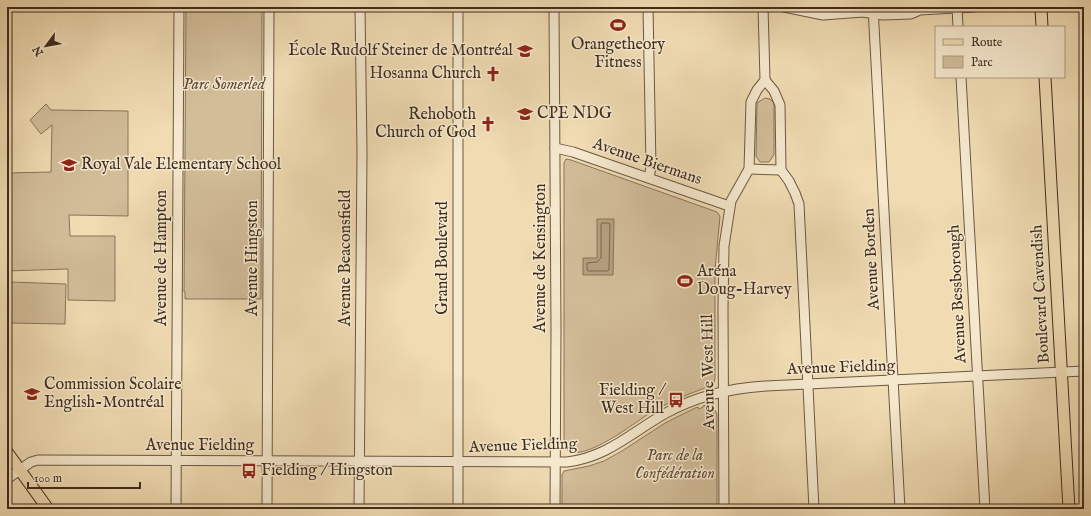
<svg xmlns="http://www.w3.org/2000/svg" width="1091" height="516" font-family="'IM FELL English',serif">
<style>
.green{fill:#d2bd99;stroke:#88745c}
.water{fill:#b4a080;stroke:#857259}
.lines{fill:none;stroke-linecap:round;stroke-linejoin:round}
.shore{stroke:#7a664f;stroke-width:1}
.minor-casing{stroke:#6b5843;stroke-width:11}
.major-casing{stroke:#3f2c1e;stroke-width:13}
.minor{stroke:#f5e8cd;stroke-width:9}
.major{stroke:#f0dbb2;stroke-width:11}
.labels{text-anchor:middle;dominant-baseline:central;stroke-width:3;stroke-linejoin:round;paint-order:stroke}
.poi-label{font-size:16px;fill:#3f2c1e;stroke:#f5e8cd;text-anchor:start}
.park-label{font-size:16px;font-style:italic;fill:#5c4937;stroke:#f5e8cd}
.street-label{font-size:16px;fill:#3f2c1e;stroke:#f5e8cd}
</style>
<rect width="100%" height="100%" fill="#f0dbb2"/>
<filter id="stains"><feTurbulence type="fractalNoise" baseFrequency=".005" numOctaves="4"/><feColorMatrix values="0 0 0 0 .2 0 0 0 0 .09 0 0 0 0 .02 0 0 0 .5 -.17"/></filter>
<radialGradient id="worn" r=".72"><stop offset=".6" stop-color="#630" stop-opacity="0"/><stop offset="1" stop-color="#630" stop-opacity=".3"/></radialGradient>
<g class="green">
<polygon points="189,8 259,8 262,11 261,299 185,299 185,292 184,292 186,11"/>
<polygon points="765,98 770,99 774,103 774,155 769,162 760,162 756,156 757,103"/>
<polygon points="46,104 51,110 128,111 128,216 69,215 70,236 115,236 115,301 68,300 68,269 7,271 7,173 51,172 52,125 41,134 30,120"/>
<path d="M566,159L571,160L717,212L720,216L715,270V378L714,383L710,386L679,398L678,395L674,397L675,400C667,404 658,408 650,413C637,421 575,470 564,446V163Z"/>
<polygon points="10,282 66,284 65,324 9,323"/>
<polygon points="708,405 713,407 717,414 717,509 562,509 562,475 564,471 589,466 604,461 622,451 665,423 695,408 698,407 699,409 703,407 703,406"/>
</g>
<polygon class="water" points="597,219 614,219 613,275 583,275 583,258 597,258"/>
<g class="lines">
<polygon class="shore" points="602,223 608,223 610,224 609,269 608,271 588,271 587,269 587,263 597,262 601,258 601,225"/>
<defs>
<g id="minor">
<polyline points="554,7 556,330 555,509"/>
<polyline points="648,7 651,167 649,178"/>
<polyline points="784,7 823,15 863,12 883,15 911,14 920,10 974,7"/>
<polyline points="873,7 900,509"/>
<polyline points="957,7 958,27"/>
<polyline points="961,77 985,509"/>
<polyline points="765,80 774,91 780,105 781,170 789,181 795,193 799,204 814,509"/>
<polyline points="555,148 573,152 729,206"/>
<polyline points="749,169 781,170"/>
<path d="M7,479L31,462L38,460L567,462C608,457 632,432 666,413C697,396 731,388 766,386L1084,371"/>
<polyline points="176,509 179,7"/>
<polyline points="267,509 269,7"/>
<polyline points="359,509 362,152 360,7"/>
<polyline points="458,509 458,7"/>
<polyline points="724,509 723,309 724,246 731,201 749,169 751,102 757,90 765,80 763,7"/>
</g>
<g id="major">
<polyline points="1041,7 1042,27"/>
<polyline points="1045,77 1069,509"/>
<polyline points="7,452 48,509"/>
</g>
</defs>
<use href="#minor" class="minor-casing"/>
<use href="#major" class="major-casing"/>
<use href="#minor" class="minor"/>
<use href="#major" class="major"/>
</g>
<defs>
<symbol id="stadium-bare" viewBox="-9 -9 18 18"><path d="M0-5a6.5 5 0 1 0 0 10a6.5 5 0 1 0 0-10ZM-3.5-1.8h7v3.6h-7Z" fill="#8f2418" stroke="#f5e8cd" stroke-width="2.5" paint-order="stroke"/></symbol>
<symbol id="school-bare" viewBox="-9 -9 18 18"><path d="M0-5L7-2L0 1L-7-2ZM-4 1L0 2.5L4 1V4Q0 6-4 4Z" fill="#8f2418" stroke="#f5e8cd" stroke-width="2.5" paint-order="stroke"/></symbol>
<symbol id="church-bare" viewBox="-9 -9 18 18"><path d="M-1.2-6h2.4v3.5h3.3v2.4h-3.3V6h-2.4V-.1h-3.3v-2.4h3.3Z" fill="#8f2418" stroke="#f5e8cd" stroke-width="2.5" paint-order="stroke"/></symbol>
<symbol id="bus-bare" viewBox="-9 -9 18 18"><path d="M-5-6H5V4H4V6H2V4H-2V6H-4V4H-5ZM-3.5-4V0h7V-4ZM-3.5 1.2v1.5H-2V1.2ZM2 1.2v1.5H3.5V1.2Z" fill="#8f2418" stroke="#f5e8cd" stroke-width="2.5" paint-order="stroke"/></symbol>
</defs>
<g fill-rule="evenodd">
<use href="#stadium-bare" x="607" y="14" width="22" height="22"/>
<use href="#school-bare" x="514" y="40" width="22" height="22"/>
<use href="#church-bare" x="482" y="63" width="22" height="22"/>
<use href="#school-bare" x="514" y="103" width="22" height="22"/>
<use href="#church-bare" x="477" y="113" width="22" height="22"/>
<use href="#school-bare" x="58" y="154" width="22" height="22"/>
<use href="#stadium-bare" x="674" y="270" width="22" height="22"/>
<use href="#school-bare" x="21" y="383" width="22" height="22"/>
<use href="#bus-bare" x="665" y="389" width="22" height="22"/>
<use href="#bus-bare" x="238" y="460" width="22" height="22"/>
</g>
<g class="labels">
<g class="poi-label">
<text x="618" y="45" text-anchor="middle">Orangetheory<tspan x="618" dy="18">Fitness</tspan></text>
<text x="513" y="51" text-anchor="end">École Rudolf Steiner de Montréal</text>
<text x="481" y="74" text-anchor="end">Hosanna Church</text>
<text x="537" y="114">CPE NDG</text>
<text x="476" y="115" text-anchor="end">Rehoboth<tspan x="476" dy="18">Church of God</tspan></text>
<text x="81" y="165">Royal Vale Elementary School</text>
<text x="697" y="272">Aréna<tspan x="697" dy="18">Doug-Harvey</tspan></text>
<text x="44" y="385">Commission Scolaire<tspan x="44" dy="18">English-Montréal</tspan></text>
<text x="664" y="391" text-anchor="end">Fielding /<tspan x="664" dy="18">West Hill</tspan></text>
<text x="261" y="471">Fielding / Hingston</text>
</g>
<g class="park-label">
<text x="224" y="85">Parc Somerled</text>
<text x="675" y="456">Parc de la<tspan x="675" dy="18">Confédération</tspan></text>
</g>
<g class="street-label">
<text transform="translate(647 162) rotate(19)">Avenue Biermans</text>
<text transform="translate(162 258) rotate(-90)">Avenue de Hampton</text>
<text transform="translate(253 258) rotate(-90)">Avenue Hingston</text>
<text transform="translate(346 258) rotate(-90)">Avenue Beaconsfield</text>
<text transform="translate(443 258) rotate(-90)">Grand Boulevard</text>
<text transform="translate(541 258) rotate(-90)">Avenue de Kensington</text>
<text transform="translate(872 259) rotate(-93)">Avenue Borden</text>
<text transform="translate(958 294) rotate(-93)">Avenue Bessborough</text>
<text transform="translate(1041 294) rotate(-93)">Boulevard Cavendish</text>
<text transform="translate(841 368) rotate(-2)">Avenue Fielding</text>
<text transform="translate(709 372) rotate(-91)">Avenue West Hill</text>
<text x="200" y="446">Avenue Fielding</text>
<text transform="translate(523 446) rotate(-2)">Avenue Fielding</text>
</g>
</g>
<rect width="1091" height="516" fill="none" stroke="#f0dbb2" stroke-width="24"/>
<rect x="8" y="8" width="1075" height="500" fill="none" stroke="#3f2c1e" stroke-width="2"/>
<rect x="12" y="12" width="1067" height="492" fill="none" stroke="#3f2c1e"/>
<rect x="935" y="26" width="130" height="52" fill="#f5e8cd" stroke="#ac9d87"/>
<rect x="943" y="39" width="20" height="6" fill="#f0dbb2" stroke="#ac9d87"/>
<text x="971" y="46" font-size="12" fill="#3f2c1e">Route</text>
<rect x="943" y="56" width="20" height="12" fill="#d2bd99" stroke="#ac9d87"/>
<text x="971" y="66" font-size="12" fill="#3f2c1e">Parc</text>
<g transform="translate(46 46) rotate(238)" stroke="#f5e8cd" stroke-width="3" paint-order="stroke">
<path d="M0-3L7 15L0 10L-7 15Z" fill="#3f2c1e"/>
<text y="-6" font-size="11" font-weight="bold" text-anchor="middle" fill="#3f2c1e">N</text>
</g>
<path d="M28 482v6h112v-6" fill="none" stroke="#3f2c1e" stroke-width="2"/>
<text x="34" y="482" font-size="12" fill="#3f2c1e" stroke="#f5e8cd" stroke-width="3" paint-order="stroke">100 m</text>
<rect width="100%" height="100%" filter="url(#stains)"/>
<rect width="100%" height="100%" fill="url(#worn)"/>
</svg>
